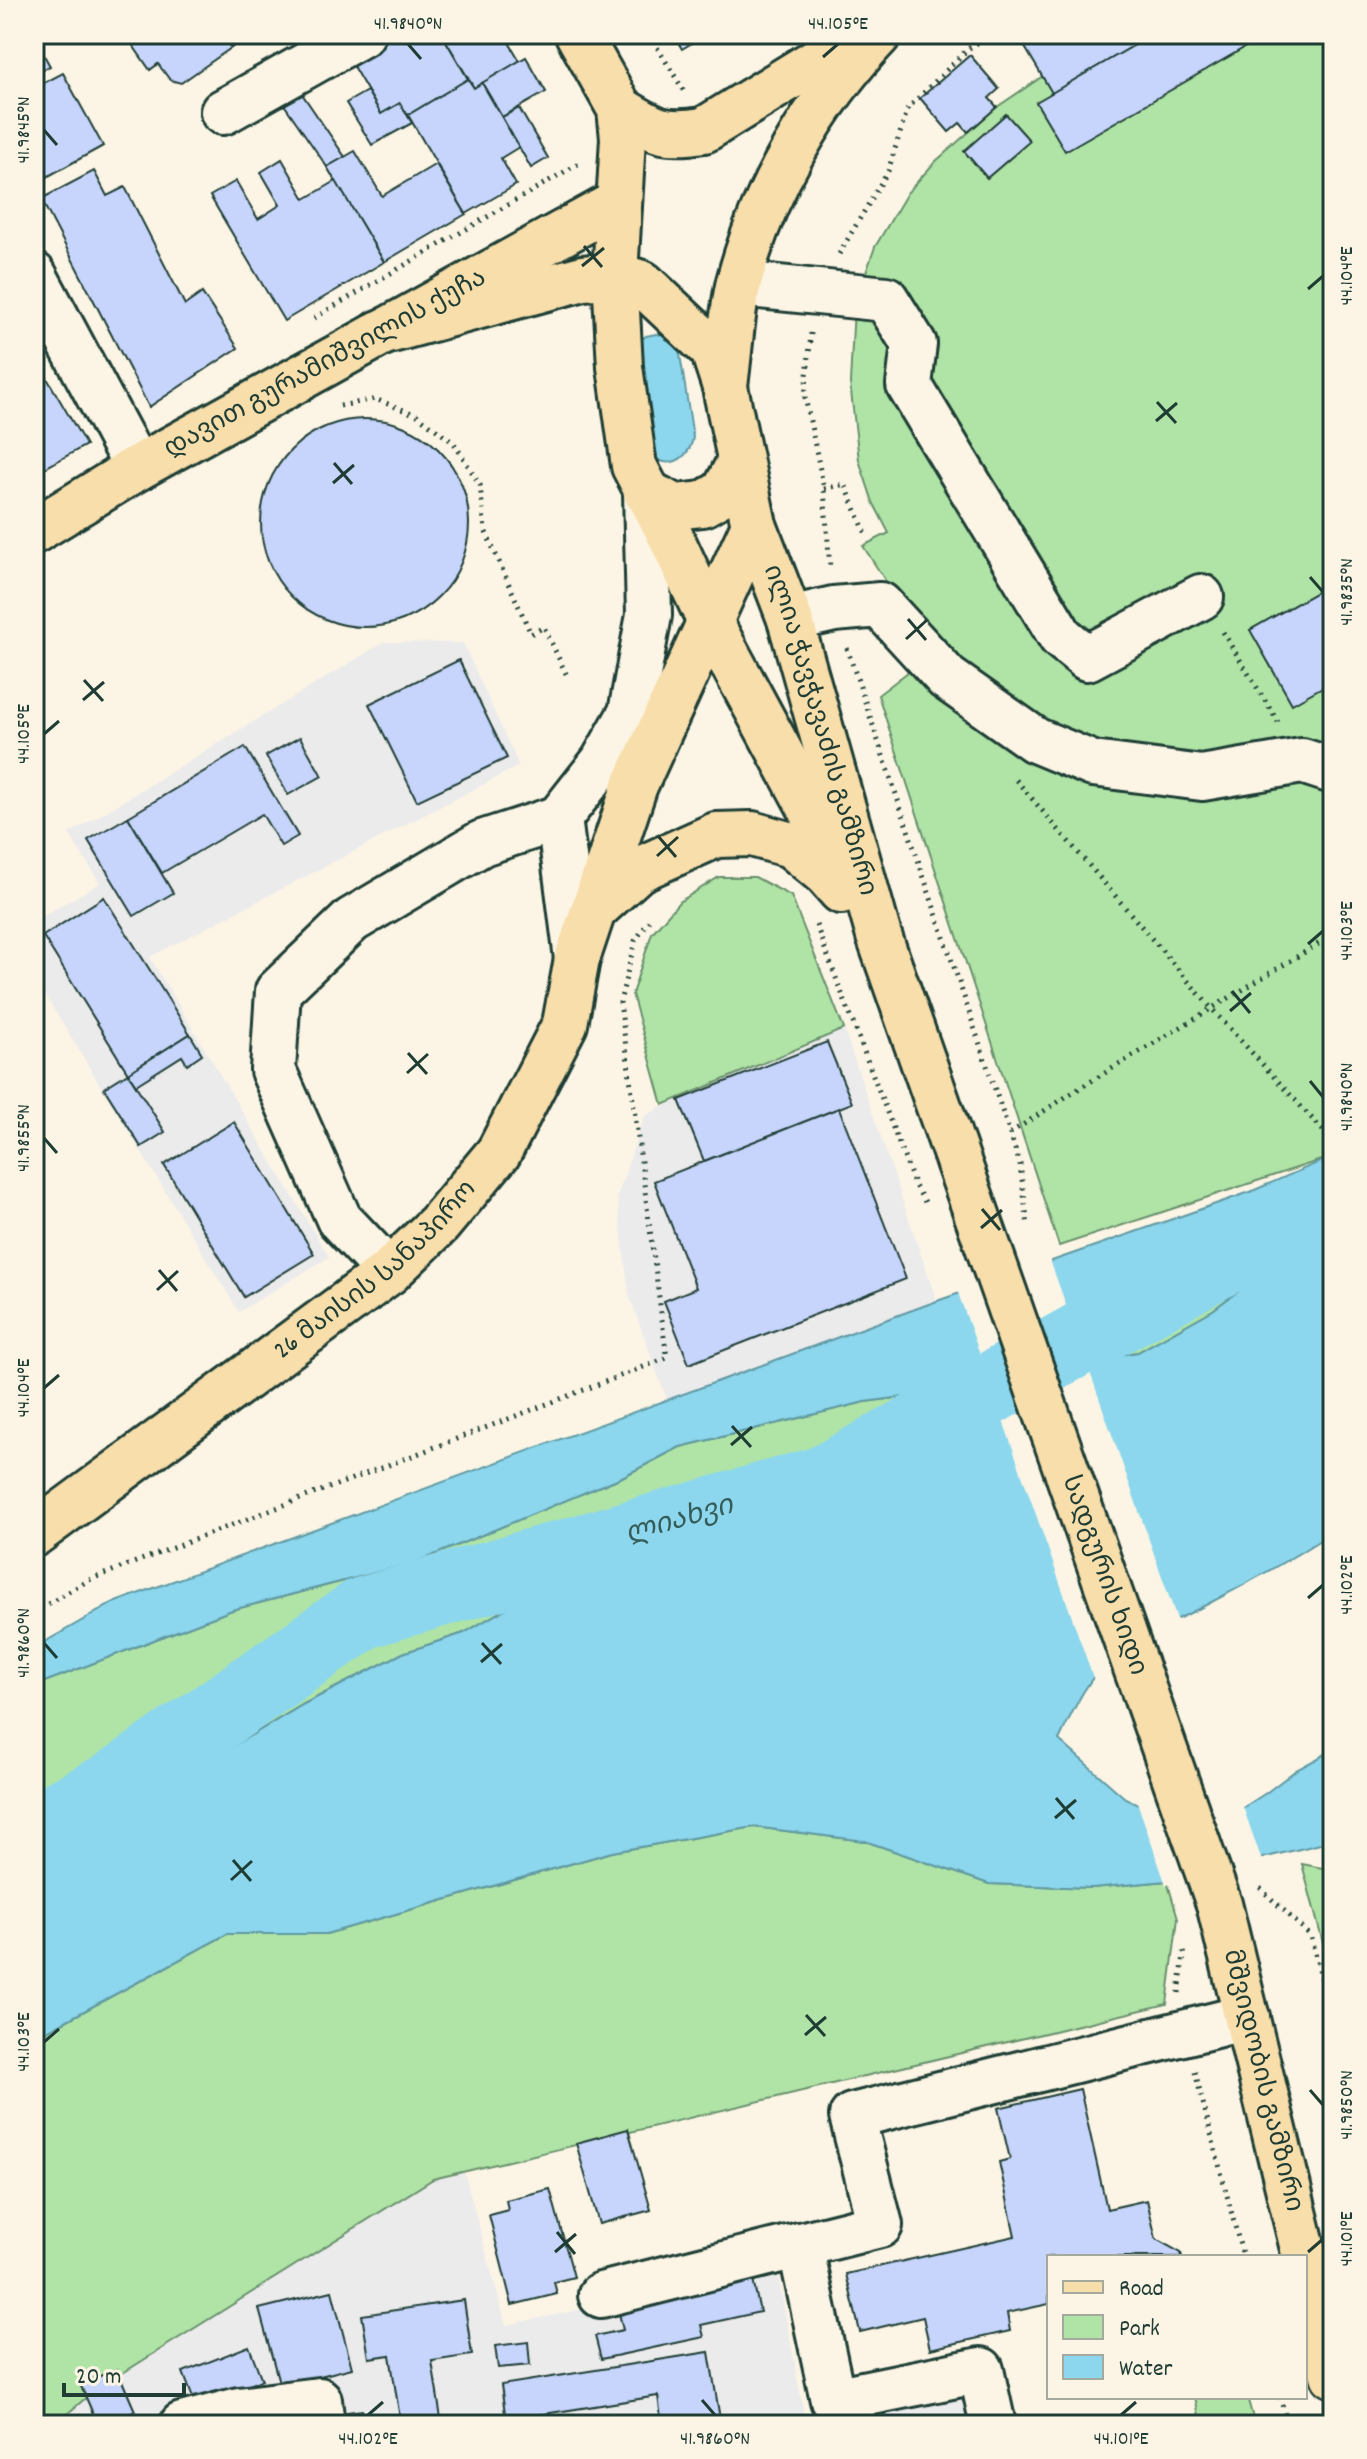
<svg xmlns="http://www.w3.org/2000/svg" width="1367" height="2459" font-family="Dekko,'Noto Sans Georgian',sans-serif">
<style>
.built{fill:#ecebec}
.green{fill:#b0e4a6;stroke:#68906d;stroke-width:2}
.water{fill:#8cd7ed;stroke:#6099a3;stroke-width:2}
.pier{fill:#fcf5e5}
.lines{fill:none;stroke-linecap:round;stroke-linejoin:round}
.river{stroke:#8cd7ed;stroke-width:72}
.building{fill:#c7d5fc;stroke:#1f3d34;stroke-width:2}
.minor-casing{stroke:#1f3d34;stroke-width:50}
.major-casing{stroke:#1f3d34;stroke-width:50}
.path{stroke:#1f3d34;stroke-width:5;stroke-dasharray:2 6;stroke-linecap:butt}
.minor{stroke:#fcf5e5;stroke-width:44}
.major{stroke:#f8deab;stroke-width:44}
.ticks{fill:none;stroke:#1f3d34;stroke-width:3}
.labels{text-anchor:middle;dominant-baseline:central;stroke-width:6;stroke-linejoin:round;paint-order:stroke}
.street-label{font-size:26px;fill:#1f3d34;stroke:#fcf5e5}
.water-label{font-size:28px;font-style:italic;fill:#355c59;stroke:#fcf5e5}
.neatline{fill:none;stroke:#1f3d34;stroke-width:3}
.ticks-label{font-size:20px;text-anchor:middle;fill:#1f3d34}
</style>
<rect width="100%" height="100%" fill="#fcf5e5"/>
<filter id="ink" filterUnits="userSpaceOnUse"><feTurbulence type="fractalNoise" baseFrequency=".0125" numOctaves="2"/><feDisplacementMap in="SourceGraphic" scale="16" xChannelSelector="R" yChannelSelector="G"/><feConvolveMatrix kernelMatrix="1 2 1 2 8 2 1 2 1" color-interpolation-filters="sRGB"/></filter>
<g filter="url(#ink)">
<g class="built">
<polygon points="384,642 463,643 519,766 150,957 329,1257 239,1312 34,977 34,921 100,883 69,834"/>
<polygon points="844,1029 937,1301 667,1400 629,1295 617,1197 644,1117 663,1105"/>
<polygon points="464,2171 506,2325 777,2269 806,2424 973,2394 980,2425 54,2425 94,2391 433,2179"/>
</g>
<g class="green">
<polygon points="1154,34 1333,34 1333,1159 1330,1157 1059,1246 878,695 939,648 899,602 863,546 889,533 873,502 859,460 850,383 854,307 875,247 907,193 935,162 997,107 1043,76"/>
<polygon points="719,877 755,877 791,896 844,1029 663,1105 632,994 652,933 679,902"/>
<polygon points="1333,1220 1333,1229 1294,1249 1213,1310 1138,1352 1107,1356 986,1425 952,1447 874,1477 773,1493 693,1543 643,1552 594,1556 555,1575 524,1598 464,1633 403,1653 304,1704 230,1748 181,1774 121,1798 34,1826 34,1686 232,1610 417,1562 622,1477 680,1447 865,1402 956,1390 1105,1306 1153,1272 1205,1248 1270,1222"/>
<polygon points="754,1827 865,1841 989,1884 1092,1888 1167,1881 1178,1918 1167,2004 433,2179 94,2391 54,2425 34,2425 34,2038 227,1934 326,1934 612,1852"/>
<polygon points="1302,1864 1333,1870 1333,1981"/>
<polygon points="1195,2397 1247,2397 1255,2425 1201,2425"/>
</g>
<g class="water">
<path d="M656,334L666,335L679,348L693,437C690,460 666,472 650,453L638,342L646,336Z"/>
<polygon points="1331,1157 1333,1159 1333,1220 1270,1222 1205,1248 1153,1272 1105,1306 956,1390 865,1402 680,1447 622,1477 417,1562 232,1610 34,1686 34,1648 113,1603 937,1301 1250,1192"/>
<path d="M1333,1229V1532C1291,1559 1249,1583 1204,1606C1172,1623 1141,1633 1112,1657C1087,1678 1073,1711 1059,1740L1125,1798L1181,1824L1222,1821L1266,1793L1296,1770L1333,1750V1841L1167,1881L1092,1888L989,1884L865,1841L754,1827L612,1852L326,1934H227L34,2038V1826L121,1798L181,1774L230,1748L304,1704L403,1653L464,1633L524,1598L555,1575L594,1556L643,1552L693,1543L773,1493L874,1477L952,1447L986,1425L1022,1395L1058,1374L1091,1360L1138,1352L1213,1310L1294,1249Z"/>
</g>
<g class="pier">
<polygon points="1049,1257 1074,1328 988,1377 957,1290"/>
<polygon points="1085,1358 1178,1622 1160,1630 1114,1661 1095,1683 999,1409 1020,1392 1056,1371"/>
<polygon points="1136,1799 1182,1820 1221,1817 1242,1804 1262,1861 1166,1885"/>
</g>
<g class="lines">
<path class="river" id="s1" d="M34,1830L114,1787L363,1613L824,1481L1225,1258L1333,1219"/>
</g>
<g class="building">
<polygon points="125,34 222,34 231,48 181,83 170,80 158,64 150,70"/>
<polygon points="222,34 251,34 231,48"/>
<polygon points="385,34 442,34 468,79 408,115 400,103 381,114 347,56"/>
<polygon points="442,34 504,34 520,61 474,88"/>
<polygon points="673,34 707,34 682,49"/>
<polygon points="1036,34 1154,34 1052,93 1022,42"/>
<polygon points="1154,34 1268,34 1065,151 1036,102"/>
<polygon points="34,37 50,66 34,74"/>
<polygon points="970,55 999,89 989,98 997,107 968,132 960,123 949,132 920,98"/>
<polygon points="526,57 546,92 502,117 482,83"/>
<polygon points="63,73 103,146 34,184 34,88"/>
<polygon points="468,79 474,88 482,83 519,147 501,158 516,185 466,214 408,115"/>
<polygon points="296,85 345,157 327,167 279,97"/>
<polygon points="367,91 381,114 400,103 412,123 372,145 346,103"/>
<polygon points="519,108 548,158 531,168 502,117"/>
<polygon points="1006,114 1030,141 987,178 964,151"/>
<polygon points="355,151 382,196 436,164 466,214 384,262 327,167"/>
<polygon points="282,159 305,199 336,181 384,262 284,321 210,196 236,181 258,219 280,205 261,172"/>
<polygon points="94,171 107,196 125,187 185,305 202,293 238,348 149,407 41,199"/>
<polygon points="37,361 86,445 34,474 34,362"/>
<circle cx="365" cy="523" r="104"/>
<polygon points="1333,583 1333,681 1292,704 1250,630"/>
<polygon points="459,660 507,758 417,801 369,704"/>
<polygon points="300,737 322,776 288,795 266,756"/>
<polygon points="245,747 298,836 281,846 262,814 162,873 128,817"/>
<polygon points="128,817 173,893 134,916 88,840"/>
<polygon points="104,897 190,1034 128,1073 43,936"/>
<polygon points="190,1034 202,1054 187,1064 182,1056 136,1085 128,1073"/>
<polygon points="827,1042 852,1103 704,1161 679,1100"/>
<polygon points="128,1073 165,1132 141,1147 104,1088"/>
<polygon points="839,1108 906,1279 689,1364 664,1301 696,1288 654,1181"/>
<polygon points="234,1122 314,1254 244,1297 164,1165"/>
<polygon points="1080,2089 1107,2209 1147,2200 1156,2239 1181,2253 1182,2257 1049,2257 1049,2304 1007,2313 1010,2331 930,2349 923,2317 860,2332 846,2274 1015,2236 999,2162 1010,2159 998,2108"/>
<polygon points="628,2129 651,2210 599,2224 576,2143"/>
<polygon points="550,2189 574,2277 554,2282 557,2294 512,2305 489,2215 508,2210 506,2200"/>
<polygon points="753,2280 760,2312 701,2325 704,2337 601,2359 595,2336 623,2330 618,2309"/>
<polygon points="332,2291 352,2368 280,2386 259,2309"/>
<polygon points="464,2300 472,2355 432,2361 442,2425 401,2425 390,2355 369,2358 362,2315"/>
<polygon points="528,2342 530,2365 498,2368 495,2346"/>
<polygon points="249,2346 262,2380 196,2406 183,2372"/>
<polygon points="709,2352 721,2425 662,2425 658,2396 506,2420 501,2385"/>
<polygon points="117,2369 135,2411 98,2425 80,2384"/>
<polygon points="362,2410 364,2425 332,2425 331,2414"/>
</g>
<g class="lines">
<defs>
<g id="minor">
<polyline points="223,112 362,34"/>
<polyline points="34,275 137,468"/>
<polyline points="739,284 886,299 914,344 909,385 1061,637 1087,658 1201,597"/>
<polyline points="790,619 834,609 880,605 947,678 1035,740 1093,764 1202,778 1302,761 1333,771"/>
<polyline points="559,818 577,959"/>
<polyline points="389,1272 339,1219 273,1070 278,991 352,920 482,843 559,818 603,762 631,713 649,615 646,492"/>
<polyline points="800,2245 833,2400 981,2370 993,2425"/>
<polyline points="601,2295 880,2225 852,2116 1247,2017"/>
<polyline points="182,2425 239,2410 319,2400 322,2425"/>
</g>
<g id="major">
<polyline points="578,34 620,109 623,138 615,275 620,367 634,466 669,533 710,622 840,863"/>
<path d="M620,109C655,131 663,136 704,130L860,34"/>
<path id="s2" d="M380,333L583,278L615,275L642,283L713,350L725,387L754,525L790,619L879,936L1219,1904L1305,2257"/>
<path d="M725,385C730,351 731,315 739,282C762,193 816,100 879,34"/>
<polyline points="646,492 675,507 703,504 724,492 739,463"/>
<path id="s3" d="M34,531L137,468L619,202"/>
<polyline points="596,908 638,870 716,835 752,834 791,845 826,874 841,891"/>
<path id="s4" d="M34,1534L389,1272L439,1224L499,1152L565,1024L577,959L635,785L754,525"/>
<polyline points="1305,2258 1333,2375"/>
</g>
</defs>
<use href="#minor" class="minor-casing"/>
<use href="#major" class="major-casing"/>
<g class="path">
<polyline points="649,34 684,91"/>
<polyline points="839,254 888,171 908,108 969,48 992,34"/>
<polyline points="314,318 578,164"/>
<polyline points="811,333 805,397 824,489 830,569"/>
<polyline points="340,406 375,399 417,415 454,443 480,485 485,530 531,634 544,627 568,678"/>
<polyline points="824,489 845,484 866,534"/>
<polyline points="1223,632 1278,722"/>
<polyline points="847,648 1020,1164 1028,1226"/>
<polyline points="1016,780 1212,1009 1327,1135 1333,1133"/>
<polyline points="816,925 915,1186 925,1202"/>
<polyline points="1010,1133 1075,1091 1333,935"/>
<polyline points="34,1612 89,1580 667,1358 620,1002 635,941 649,921"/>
<polyline points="1260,1888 1310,1935 1333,2022"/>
<polyline points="1179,1993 1185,1947"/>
<polyline points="1195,2072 1243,2257"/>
<polyline points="1280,2397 1288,2425"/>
</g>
<use href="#minor" class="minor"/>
<use href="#major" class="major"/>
</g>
</g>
<path class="ticks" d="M408,44L421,59M823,57L838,44M44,130L57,145M584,246L602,267M582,266L604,248M1308,289L1323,276M1157,402L1176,423M1156,421L1177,403M334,463L352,484M333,483L354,465M1310,577L1323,592M908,619L926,640M906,639L927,620M84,680L103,701M83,700L104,682M44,734L59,721M658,836L676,857M657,856L678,837M1308,944L1323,931M1232,991L1250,1013M1230,1011L1251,993M408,1053L427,1074M407,1073L428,1054M1310,1081L1323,1097M44,1138L57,1153M982,1209L1000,1230M981,1228L1002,1210M159,1270L177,1291M157,1290L178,1271M44,1388L59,1375M732,1426L751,1447M731,1445L752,1427M1308,1598L1323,1585M44,1643L57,1658M482,1643L501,1664M481,1662L502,1644M1056,1798L1074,1819M1055,1818L1076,1800M233,1860L251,1881M231,1880L252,1861M806,2015L825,2036M805,2035L826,2017M44,2042L59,2029M1310,2090L1323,2105M557,2232L575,2254M555,2252L576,2234M1308,2252L1323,2239M702,2400L715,2415M368,2415L383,2402M1121,2415L1136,2402"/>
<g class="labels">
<g class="street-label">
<text stroke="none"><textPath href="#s3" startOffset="336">დავით გურამიშვილის ქუჩა</textPath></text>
<text stroke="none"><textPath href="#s2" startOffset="764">ილია ჭავჭავაძის გამზირი</textPath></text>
<text stroke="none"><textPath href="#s4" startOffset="432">26 მაისის სანაპირო</textPath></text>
<text stroke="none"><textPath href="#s2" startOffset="1656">სადგურის ხიდი</textPath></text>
<text stroke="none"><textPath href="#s2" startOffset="2186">მშვიდობის გამზირი</textPath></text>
</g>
<g class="water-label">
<text stroke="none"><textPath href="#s1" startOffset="724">ლიახვი</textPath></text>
</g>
</g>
<rect width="1367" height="2459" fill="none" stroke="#fcf5e5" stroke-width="88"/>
<rect x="1047" y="2255" width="260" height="144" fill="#fcf5e5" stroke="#a4ab9e" stroke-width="2"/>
<rect x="1063" y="2281" width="40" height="12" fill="#f8deab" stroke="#a4ab9e" stroke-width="2"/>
<text x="1119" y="2295" font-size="24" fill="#1f3d34">Road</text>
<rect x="1063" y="2315" width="40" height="24" fill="#b0e4a6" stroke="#a4ab9e" stroke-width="2"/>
<text x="1119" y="2335" font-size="24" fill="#1f3d34">Park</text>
<rect x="1063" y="2355" width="40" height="24" fill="#8cd7ed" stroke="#a4ab9e" stroke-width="2"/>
<text x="1119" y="2375" font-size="24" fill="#1f3d34">Water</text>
<path d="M64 2383v12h120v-12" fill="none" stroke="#1f3d34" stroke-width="4"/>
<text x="76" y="2383" font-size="24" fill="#1f3d34" stroke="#fcf5e5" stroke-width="6" paint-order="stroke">20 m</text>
<rect x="44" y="44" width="1279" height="2371" class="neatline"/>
<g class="ticks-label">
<text x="408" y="29">41.9840°N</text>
<text x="838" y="29">44.105°E</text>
<text transform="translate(22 130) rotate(-90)" y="7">41.9845°N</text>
<text transform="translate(1345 276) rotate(-90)" y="7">44.104°E</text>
<text transform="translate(1345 592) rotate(-90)" y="7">41.9835°N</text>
<text transform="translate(22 734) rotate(-90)" y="7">44.105°E</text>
<text transform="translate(1345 931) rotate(-90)" y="7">44.103°E</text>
<text transform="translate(1345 1097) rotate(-90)" y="7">41.9840°N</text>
<text transform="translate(22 1138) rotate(-90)" y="7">41.9855°N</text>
<text transform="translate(22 1388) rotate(-90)" y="7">44.104°E</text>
<text transform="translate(1345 1585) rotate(-90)" y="7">44.102°E</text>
<text transform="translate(22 1643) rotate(-90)" y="7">41.9860°N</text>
<text transform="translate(22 2042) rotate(-90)" y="7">44.103°E</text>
<text transform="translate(1345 2105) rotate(-90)" y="7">41.9850°N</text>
<text transform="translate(1345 2239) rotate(-90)" y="7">44.101°E</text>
<text x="368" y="2444">44.102°E</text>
<text x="715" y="2444">41.9860°N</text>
<text x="1121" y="2444">44.101°E</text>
</g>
</svg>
